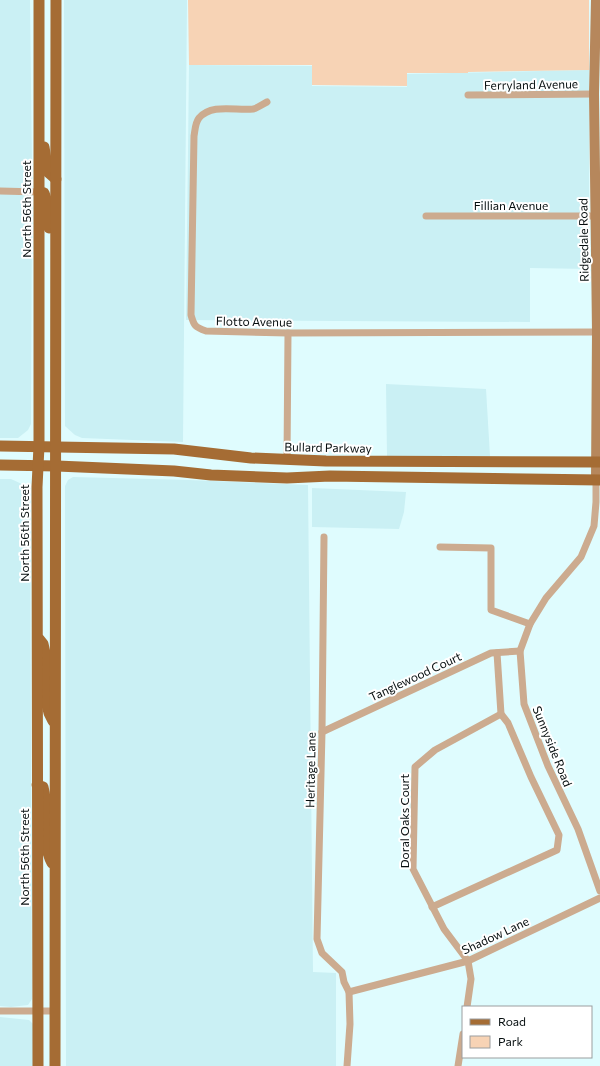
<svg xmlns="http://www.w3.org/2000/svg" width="600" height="1066" font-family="Commissioner,sans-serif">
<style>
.built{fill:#caf0f4}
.park{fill:#f7d3b5}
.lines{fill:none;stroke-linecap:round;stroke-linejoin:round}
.street{stroke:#ccab8f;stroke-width:7}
.secondary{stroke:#b6875c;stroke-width:10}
.primary{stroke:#a56c34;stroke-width:11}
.labels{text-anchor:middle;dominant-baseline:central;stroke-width:4;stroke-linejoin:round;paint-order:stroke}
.street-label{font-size:12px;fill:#050d0e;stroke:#fff}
</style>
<rect width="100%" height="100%" fill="#dffcfe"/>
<g class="built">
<polygon points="0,0 30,0 32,172 31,424 28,430 18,438 0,438"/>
<polygon points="64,0 187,0 183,442 82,438 75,435 65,426"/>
<polygon points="189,65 312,66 312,86 407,87 407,74 589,70 589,269 530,268 530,322 186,320"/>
<polygon points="386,384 486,389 490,456 387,456"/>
<polygon points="73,477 189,480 308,485 313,972 336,973 336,1066 66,1066 65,486 68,480"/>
<polygon points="0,479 11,479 24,485 30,498 32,999 28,1005 11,1007 0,1006"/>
<polygon points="312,488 406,492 404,512 399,529 312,527"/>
<polygon points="0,1017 29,1020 34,1025 34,1066 0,1066"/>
</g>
<polygon class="park" points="188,0 589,0 589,70 468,72 468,73 407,73 407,86 312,85 312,65 189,65"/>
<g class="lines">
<g class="street">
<polyline points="468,95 594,94"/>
<path d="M267,102C263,104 258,108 253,109C236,111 212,103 199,118C195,123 195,131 194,136L191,315C194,326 195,327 206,331L288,333L597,332"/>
<polyline points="0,191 39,192"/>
<polyline points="426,216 595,216"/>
<polyline points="287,459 288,333"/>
<polyline points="596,480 596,502 594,526 581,557 546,598 530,624 520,651 524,704 548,766 578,829 600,891"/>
<polyline points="324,537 322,732 317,939 322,953 342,972 344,982 349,992 350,1024 347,1066"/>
<polyline points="440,547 491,548 491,610 530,624"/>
<polyline points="322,732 491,653 520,651"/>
<polyline points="432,907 557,850 559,835 531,777 508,723 501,714 497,653"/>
<polyline points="349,992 468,961 600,898"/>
<polyline points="467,1007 471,979 468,961 444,929 413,869 415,767 435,750 501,714"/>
<polyline points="0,1011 55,1011"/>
<polyline points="458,1066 463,1034"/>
</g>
<polyline class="secondary" points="596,0 594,94 597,332 596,480"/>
<g class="primary">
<polyline points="44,147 48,172 56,179"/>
<polyline points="39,192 44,193 48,205 49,228"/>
<polyline points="0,446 174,449 251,458 326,461 600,462"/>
<polyline points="0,465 57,466 174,471 211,475 287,478 330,476 600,480"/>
<polyline points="39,639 43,644 45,653 47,705 49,713 53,721"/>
<path d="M37,785L43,787C50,811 40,840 52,863"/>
<polyline points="38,1066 37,487 39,446 39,0"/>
<polyline points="55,1066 56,0"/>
</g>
</g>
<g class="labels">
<g class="street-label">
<text transform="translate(531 84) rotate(-1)">Ferryland Avenue</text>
<text x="511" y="205">Fillian Avenue</text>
<text transform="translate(26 209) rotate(-90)">North 56th Street</text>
<text transform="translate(583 240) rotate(-91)">Ridgedale Road</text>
<text transform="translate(254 321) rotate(1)">Flotto Avenue</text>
<text transform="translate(328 447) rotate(1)">Bullard Parkway</text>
<text transform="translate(24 533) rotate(-90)">North 56th Street</text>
<text transform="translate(415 676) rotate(-25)">Tanglewood Court</text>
<text transform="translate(553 746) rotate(68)">Sunnyside Road</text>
<text transform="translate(310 770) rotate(-89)">Heritage Lane</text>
<text transform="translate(404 821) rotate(-90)">Doral Oaks Court</text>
<text transform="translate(24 857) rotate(-90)">North 56th Street</text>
<text transform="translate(495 935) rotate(-25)">Shadow Lane</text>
</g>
</g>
<rect x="462" y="1006" width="130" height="52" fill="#ffffff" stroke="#9b9e9f"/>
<rect x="470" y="1019" width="20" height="6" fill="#a56c34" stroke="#9b9e9f"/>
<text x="498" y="1026" font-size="12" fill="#050d0e">Road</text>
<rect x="470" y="1036" width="20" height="12" fill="#f7d3b5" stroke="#9b9e9f"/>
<text x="498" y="1046" font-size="12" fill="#050d0e">Park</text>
</svg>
